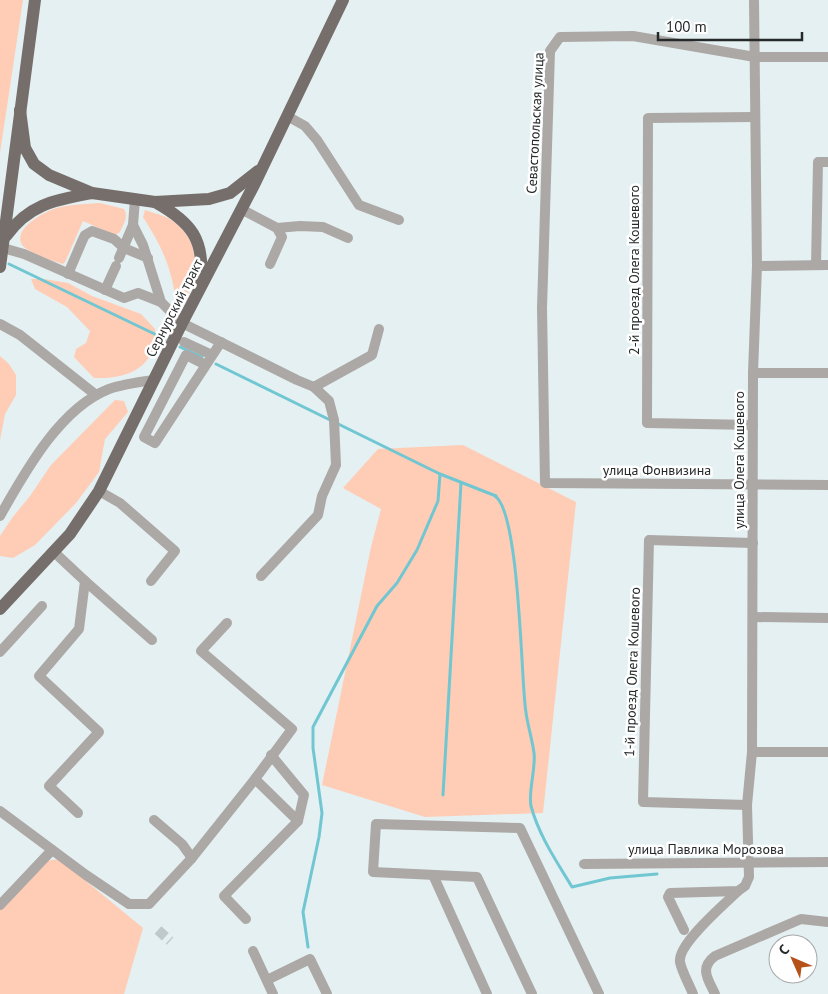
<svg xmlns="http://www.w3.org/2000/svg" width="828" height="994" font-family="'PT Sans',sans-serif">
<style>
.green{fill:#ffccb5}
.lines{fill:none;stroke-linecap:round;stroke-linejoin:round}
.stream{stroke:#70c7d2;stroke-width:3}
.minor-tunnel{stroke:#bfc8ca;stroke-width:10;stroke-dasharray:10 5;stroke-linecap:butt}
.minor{stroke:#aca8a6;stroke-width:10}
.major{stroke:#766e6b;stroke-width:12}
.labels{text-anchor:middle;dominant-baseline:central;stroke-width:5;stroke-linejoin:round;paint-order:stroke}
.street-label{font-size:14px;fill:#25292a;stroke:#fff}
</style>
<rect width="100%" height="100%" fill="#e5f0f2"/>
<g class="green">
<polygon points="0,0 23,0 0,153"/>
<path d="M100,203L124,209C129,217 123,225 120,232L115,235L83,221L65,262L63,264C53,261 29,253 23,246C10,230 45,211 57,208C71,204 86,204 100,203Z"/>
<path d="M145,210C153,213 164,215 171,220C203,242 196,270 186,302L182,303L176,299C170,264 162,247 143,217Z"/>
<path d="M31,279H44L68,283L92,296L141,314L155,329C155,335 156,343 153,349C144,374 117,379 94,378L74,357L76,349L86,343L90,331L67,307L35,289Z"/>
<polygon points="0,356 9,364 16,375 16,395 5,414 0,440"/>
<polygon points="115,400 124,401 128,412 105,439 99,472 76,503 35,545 13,558 0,556 0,536 12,518 30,496 51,465"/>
<polygon points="463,445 576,502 543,813 425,817 322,785 371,547 381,509 343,488 378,449"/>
<polygon points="59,859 143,928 124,994 0,994 0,910 46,861"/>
</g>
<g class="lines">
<g class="stream">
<polyline points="9,264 165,339"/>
<polyline points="180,347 202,357"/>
<polyline points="216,364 440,474 496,496"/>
<path d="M495,496C519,512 521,669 525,704C526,721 532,737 534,753C536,769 528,791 531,806C539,836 557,862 572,887L610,878L657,874"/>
<polyline points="443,795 461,483"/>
<polyline points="308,947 303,912 319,837 322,813 313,748 313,727 377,606 397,583 417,550 438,501 440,474"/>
</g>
<polyline class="minor-tunnel" points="158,930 170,941"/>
<g class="minor">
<polyline points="828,57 755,57 633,36 560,37 550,51 542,308 545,483 828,485"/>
<polyline points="287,116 305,126 317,140 359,205 399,220"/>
<polyline points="241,209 277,228 282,237 270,264"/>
<polyline points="133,225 143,245 161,302"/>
<polyline points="277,228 300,226 323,227 348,238"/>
<polyline points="3,248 24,254 124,298 138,293 161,302 182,323 297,380 314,387 329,401 334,420 336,465 322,496 318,515 261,576"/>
<polyline points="119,258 133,225 135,199"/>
<polyline points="816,265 818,162 828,162"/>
<polyline points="757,266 828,265"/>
<polyline points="68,274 83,239 85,235 92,231 114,239 124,248 148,258"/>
<polyline points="105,290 116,266"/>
<polyline points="0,324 20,335 96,395"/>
<polyline points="184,342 212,355"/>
<polyline points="206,365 186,355 144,437 155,443 221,342"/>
<polyline points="753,373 828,373"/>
<polyline points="314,387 372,355 379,329"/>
<polyline points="753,425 647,423 648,118 754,117"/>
<polyline points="99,491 120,503 175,551 151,581"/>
<path d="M0,516C25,472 60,408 109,389C123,384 139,382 154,380"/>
<polyline points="54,552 85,581 79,629 39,676 99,732 49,786 78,813"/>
<polyline points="85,581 152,640"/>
<polyline points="753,617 828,618"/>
<polyline points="0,652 42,606"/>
<polyline points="752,752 828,752"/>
<polyline points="271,755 304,795 298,821"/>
<polyline points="747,805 643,802 649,540 753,543"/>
<polyline points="0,811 86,875 129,904 149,904 192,858 255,779 292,729 201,651 227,623"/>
<polyline points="154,820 182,844 192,858"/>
<polyline points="584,864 828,862"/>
<polyline points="433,875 487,994"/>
<polyline points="0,905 52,850"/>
<polyline points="246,919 224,896 298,821 255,779"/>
<polyline points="684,930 668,897 670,893 738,891 745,886 749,877 747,805 752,752 753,373 757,266 754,0"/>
<polyline points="253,951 273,994"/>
<polyline points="267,980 310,959 327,994"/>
<polyline points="532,994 477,877 373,872 376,824 520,828 599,994"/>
<path d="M693,994C689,984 682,972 680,962C677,944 725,904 738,891"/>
<path d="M715,994C708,979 699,968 715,956L801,919L828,922"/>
</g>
<g class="major">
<polyline points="20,110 25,148 34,164 49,175 92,193 155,202 209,199 230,193 258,171"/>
<path d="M155,202C191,222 206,240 200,283"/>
<path d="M6,236C29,204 55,200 92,193"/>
<polyline points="0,267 35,0"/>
<polyline points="0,609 70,534 99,491 182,323 255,183 343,0"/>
</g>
</g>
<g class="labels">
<g class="street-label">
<text transform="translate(535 123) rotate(-87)">Севастопольская улица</text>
<text transform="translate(634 270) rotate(-90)">2-й проезд Олега Кошевого</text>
<text transform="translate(174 308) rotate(-63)">Сернурский тракт</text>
<text transform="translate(739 460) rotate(-90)">улица Олега Кошевого</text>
<text x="657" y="470">улица Фонвизина</text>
<text transform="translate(632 672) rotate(-88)">1-й проезд Олега Кошевого</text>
<text x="706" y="849">улица Павлика Морозова</text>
</g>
</g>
<g transform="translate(793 959) rotate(315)"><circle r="24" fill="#ffffff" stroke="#a8a9aa"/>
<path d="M0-4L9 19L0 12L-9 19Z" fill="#b55219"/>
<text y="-8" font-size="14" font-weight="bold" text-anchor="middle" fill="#25292a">С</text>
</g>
<path d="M658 32v8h144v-8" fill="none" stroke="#25292a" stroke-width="2.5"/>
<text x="666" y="32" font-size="15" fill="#25292a" stroke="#ffffff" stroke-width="4" paint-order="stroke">100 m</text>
</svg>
